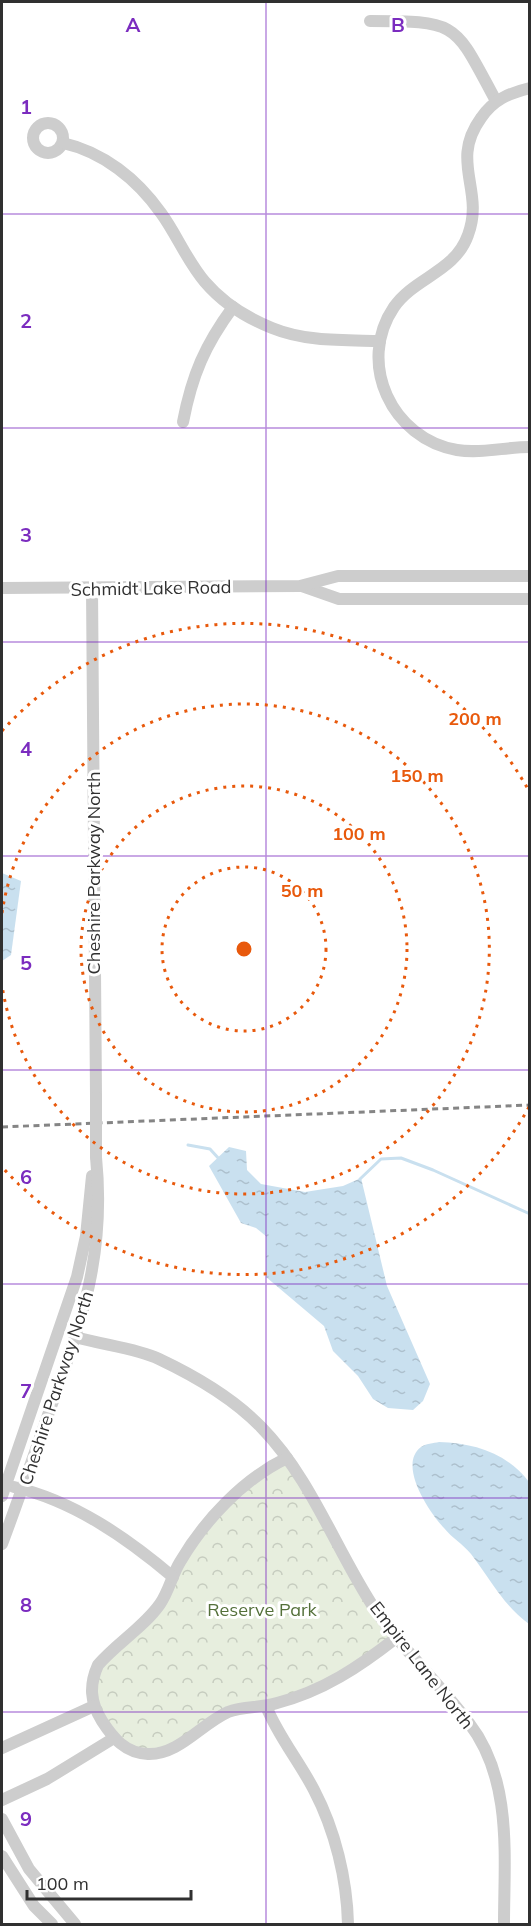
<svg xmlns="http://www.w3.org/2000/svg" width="531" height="1926" font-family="Mulish,sans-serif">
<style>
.forest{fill:url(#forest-crowns)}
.water{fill:url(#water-ripples)}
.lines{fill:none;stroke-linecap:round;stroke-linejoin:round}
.stream{stroke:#c9e0ef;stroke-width:3}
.minor{stroke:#cdcdcd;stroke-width:12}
.rail{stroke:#858585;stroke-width:3;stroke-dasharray:6 4.5;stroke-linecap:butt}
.minor-bridge{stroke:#cdcdcd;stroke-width:12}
.grid{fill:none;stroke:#7b2cbf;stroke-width:1.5;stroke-opacity:0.55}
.ring{fill:none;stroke:#e8590c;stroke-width:3;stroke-dasharray:3 6}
.labels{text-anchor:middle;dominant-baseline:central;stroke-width:6;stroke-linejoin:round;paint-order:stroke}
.street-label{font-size:18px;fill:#303030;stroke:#fff}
.park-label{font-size:18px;fill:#54703a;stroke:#fff}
.grid-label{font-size:20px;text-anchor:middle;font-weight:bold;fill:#7b2cbf;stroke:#fff;stroke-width:6;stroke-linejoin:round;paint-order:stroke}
.centre{fill:#e8590c;stroke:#fff;stroke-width:3}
.ring-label{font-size:18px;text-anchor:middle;font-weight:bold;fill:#e8590c;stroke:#fff;stroke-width:6;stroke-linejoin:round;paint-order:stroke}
</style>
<defs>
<pattern id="forest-crowns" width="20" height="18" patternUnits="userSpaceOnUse" patternTransform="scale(1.5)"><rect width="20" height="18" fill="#e7eede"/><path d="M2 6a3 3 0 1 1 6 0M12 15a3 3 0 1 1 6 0" fill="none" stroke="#c6ccbf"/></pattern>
<pattern id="water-ripples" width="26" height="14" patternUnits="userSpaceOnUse" patternTransform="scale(1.5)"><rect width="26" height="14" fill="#c9e0ef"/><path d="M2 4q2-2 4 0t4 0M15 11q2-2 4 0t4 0" fill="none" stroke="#adc0cd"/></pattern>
</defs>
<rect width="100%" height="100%" fill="#fff"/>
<polygon class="forest" points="287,1458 396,1638 335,1682 242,1709 177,1745 133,1751 94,1706 98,1665 154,1610 215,1514"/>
<g class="water">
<polygon points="2,873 21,881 11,955 2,961"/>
<polygon points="229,1147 246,1151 247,1170 261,1184 305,1192 343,1186 361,1178 387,1286 430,1384 423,1401 413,1410 388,1408 373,1399 358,1376 333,1351 324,1326 266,1277 266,1236 256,1228 241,1223 209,1166"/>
<path d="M439,1442C474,1443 507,1453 529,1482V1624C504,1606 490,1579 471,1554C463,1544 452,1538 444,1528C430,1513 397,1465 421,1447C425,1444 434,1443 439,1442Z"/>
</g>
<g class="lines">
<g class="stream">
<polyline points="188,1145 210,1149 220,1160"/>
<polyline points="360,1179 381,1159 401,1158 433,1170 530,1214"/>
</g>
<g class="minor">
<path d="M370,21C460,21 454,23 496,101"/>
<path d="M530,88C509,93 493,100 481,118C449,162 485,190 468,235C455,272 415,277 394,307C356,363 392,439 457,450C481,454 505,447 530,447"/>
<circle cx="48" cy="138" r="15"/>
<path d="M63,143C103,152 137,179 161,213C177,235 187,261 205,282C223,303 247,318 272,328C306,342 345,340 380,341"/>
<path d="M183,422C192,375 205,345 233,307"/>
<polyline points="302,586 339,599 530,599"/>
<polyline points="2,588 300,586 338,576 530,576"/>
<polyline points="92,588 96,1097"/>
<path d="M76,1337C102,1345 136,1348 159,1359C195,1376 233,1398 261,1427C312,1479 336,1551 376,1611C404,1651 440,1684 469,1723C513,1780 504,1857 504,1924"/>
<path d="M287,1458C243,1479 204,1521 180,1562C172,1575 169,1591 160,1604C144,1627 117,1643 98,1665C89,1685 90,1702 102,1721C113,1738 125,1753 148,1754C179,1755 201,1724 228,1712C243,1706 261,1708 277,1703C323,1691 359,1667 396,1638"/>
<path d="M14,1487C74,1501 127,1538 173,1577"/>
<polyline points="2,1496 77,1277 86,1236 92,1176"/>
<path d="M2,1544C18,1501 33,1458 48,1415C81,1323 106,1257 96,1157"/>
<path d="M266,1706C278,1736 299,1761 314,1790C335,1830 347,1879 348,1924"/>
<polyline points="2,1748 94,1706"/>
<polyline points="2,1800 47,1779 114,1738"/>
<polyline points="2,1819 29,1869 75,1924"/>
<polyline points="2,1856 34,1906 52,1924"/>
</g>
<polyline class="rail" points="2,1127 530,1105"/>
<polyline class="minor-bridge" points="96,1157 96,1097"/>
</g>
<path class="grid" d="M266,2V1924M2,214H530M2,428H530M2,642H530M2,856H530M2,1070H530M2,1284H530M2,1498H530M2,1712H530"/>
<g class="ring">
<circle cx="244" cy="949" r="82"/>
<circle cx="244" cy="949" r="163"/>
<path d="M2 913A245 245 0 1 1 2 985"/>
<path d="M529 1107A326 326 0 0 1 2 1167M2 731A326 326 0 0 1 529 791"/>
</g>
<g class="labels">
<g class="street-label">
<text transform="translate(151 588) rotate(-1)">Schmidt Lake Road</text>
<text transform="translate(93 873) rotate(-90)">Cheshire Parkway North</text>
<text transform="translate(56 1388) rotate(-72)">Cheshire Parkway North</text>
<text transform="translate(422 1665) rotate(52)">Empire Lane North</text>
</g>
<g class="park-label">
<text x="262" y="1609">Reserve Park</text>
</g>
</g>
<g class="grid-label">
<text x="133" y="32">A</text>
<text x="398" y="32">B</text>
<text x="26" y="114">1</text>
<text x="26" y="328">2</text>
<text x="26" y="542">3</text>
<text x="26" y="756">4</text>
<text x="26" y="970">5</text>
<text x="26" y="1184">6</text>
<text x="26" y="1398">7</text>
<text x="26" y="1612">8</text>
<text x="26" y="1826">9</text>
</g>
<circle cx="244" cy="949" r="9" class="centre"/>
<g class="ring-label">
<text x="475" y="725">200 m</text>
<text x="417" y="782">150 m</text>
<text x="359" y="840">100 m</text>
<text x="302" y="897">50 m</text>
</g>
<rect width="531" height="1926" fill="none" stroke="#303030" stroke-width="6"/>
<path d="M27 1890v9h164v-9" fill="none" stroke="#303030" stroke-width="3"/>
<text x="36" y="1890" font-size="18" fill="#303030" stroke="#ffffff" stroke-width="4.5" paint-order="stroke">100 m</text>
</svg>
